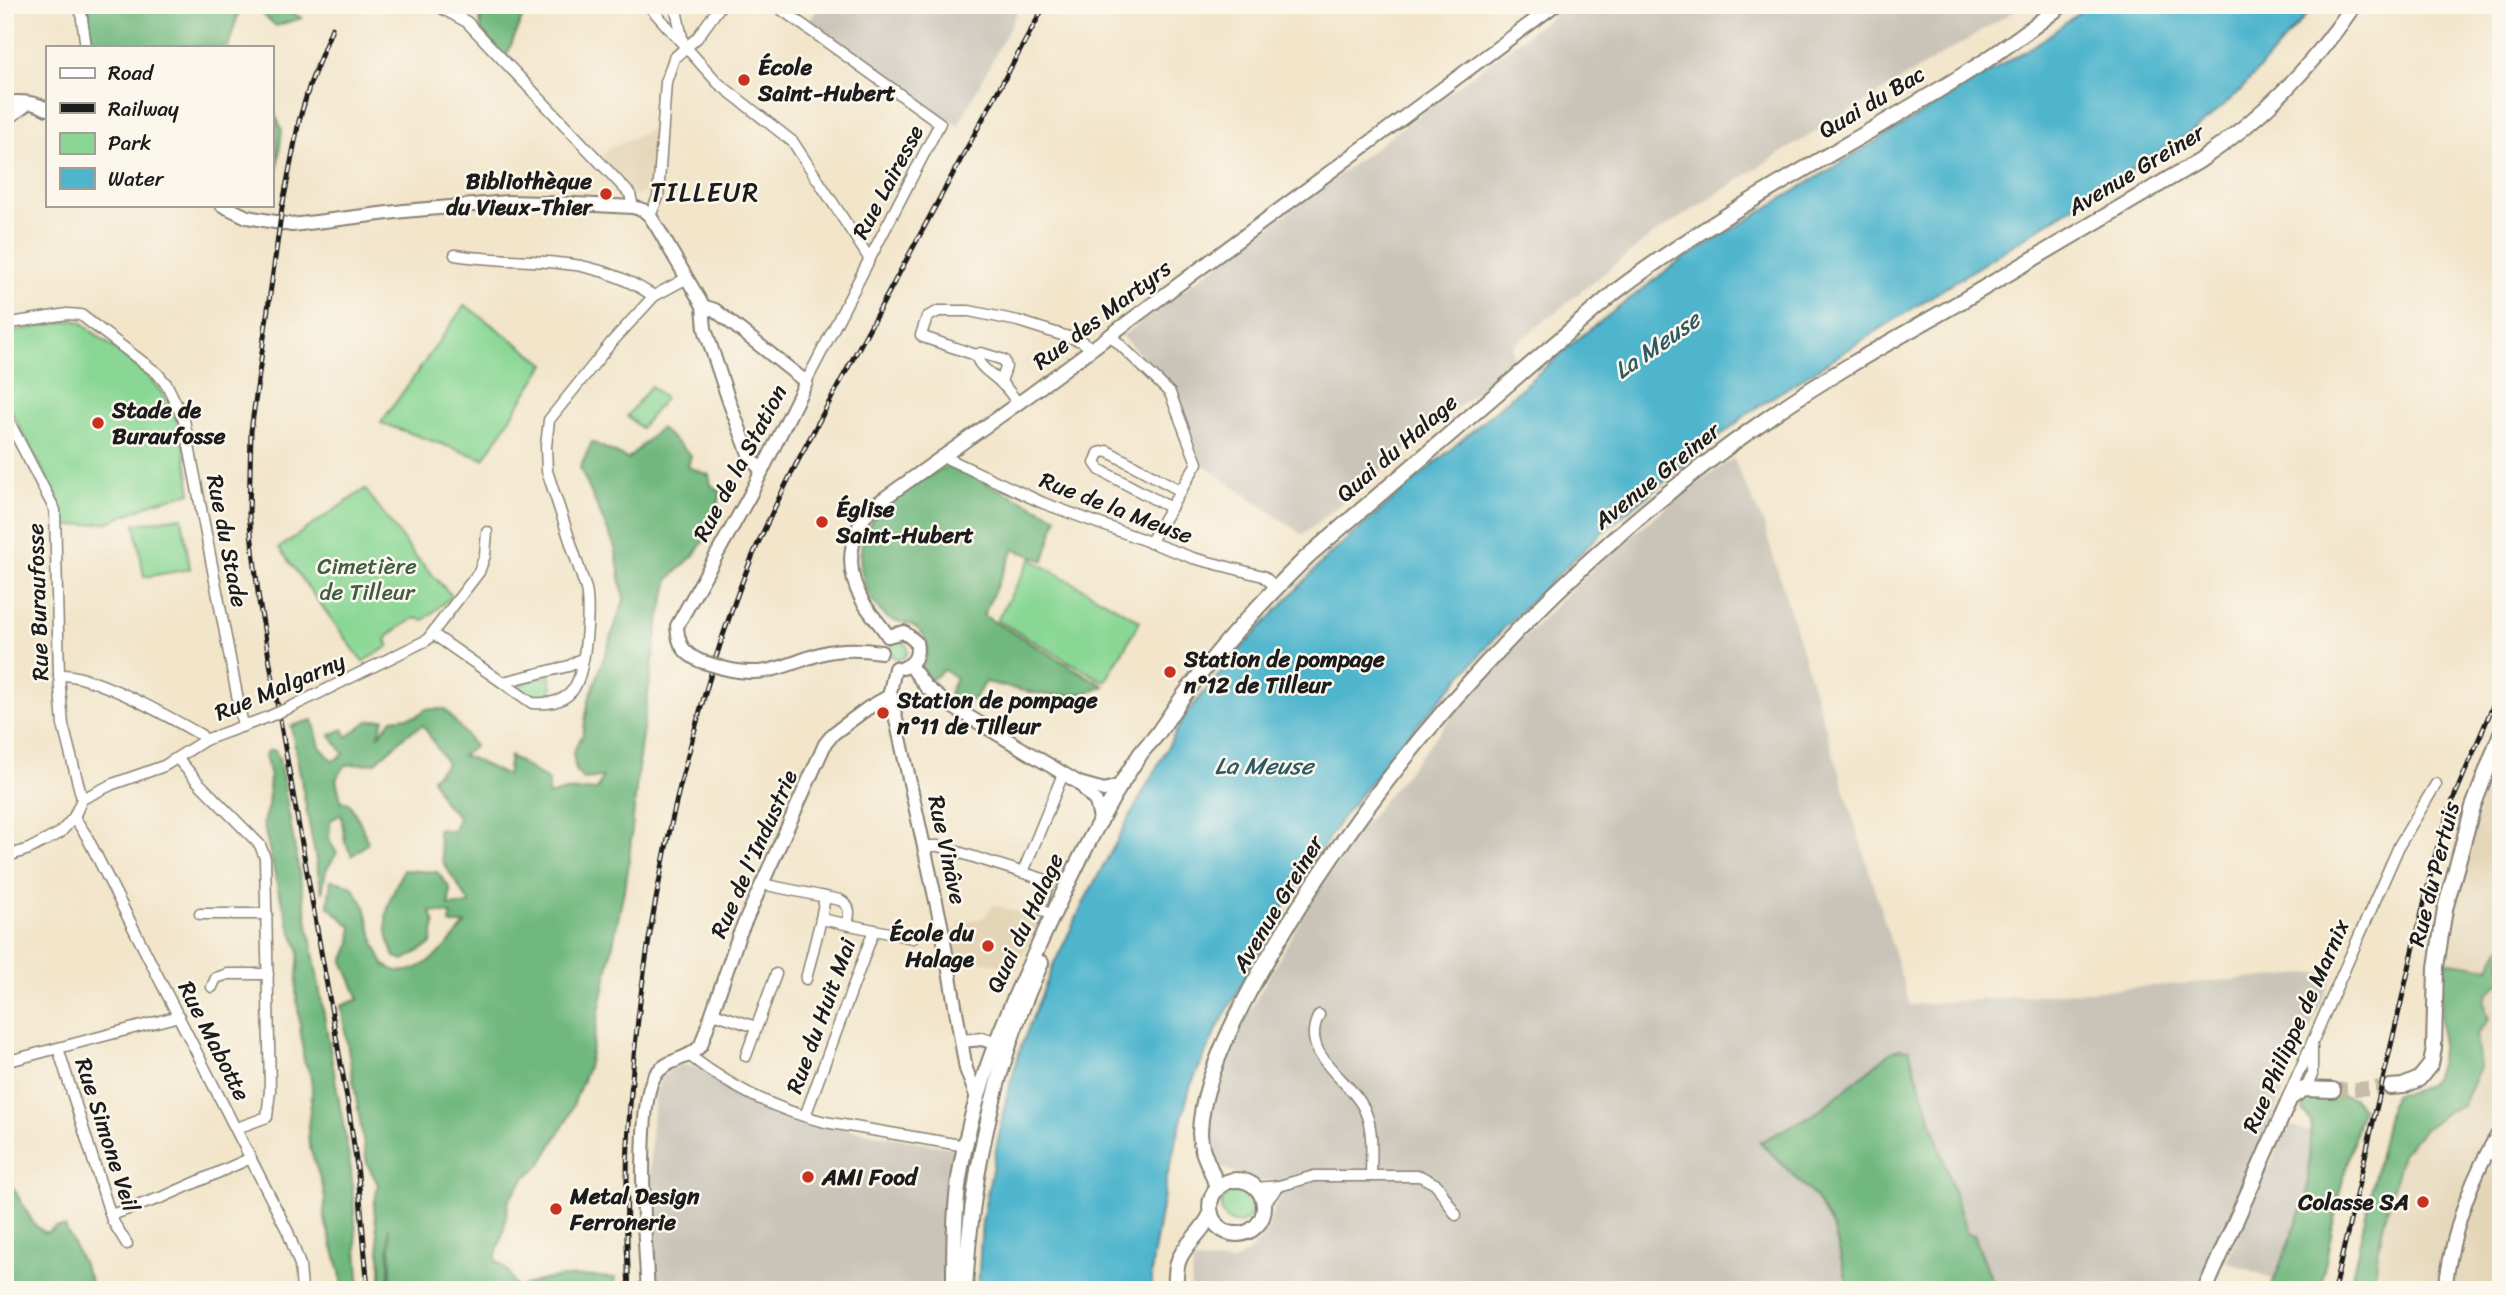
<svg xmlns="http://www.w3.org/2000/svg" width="2506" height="1295" font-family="Sriracha,sans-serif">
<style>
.built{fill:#e4d5b7}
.industrial{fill:#c9c3b8}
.green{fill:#8ad795;stroke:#537a58;stroke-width:2}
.forest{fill:#6fb87e;stroke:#466a4d;stroke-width:2}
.water{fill:#4fb5cd;stroke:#366874;stroke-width:2}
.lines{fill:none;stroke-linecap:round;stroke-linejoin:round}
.secondary-tunnel{stroke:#c7bda7;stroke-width:14;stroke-dasharray:14 7;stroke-linecap:butt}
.minor-casing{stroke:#878073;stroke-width:13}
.tertiary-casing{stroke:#878073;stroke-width:16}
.secondary-casing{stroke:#878073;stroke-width:18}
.primary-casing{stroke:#878073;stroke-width:18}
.minor{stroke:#fff;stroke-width:10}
.tertiary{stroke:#fff;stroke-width:12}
.secondary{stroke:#fff;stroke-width:14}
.primary{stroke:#fff;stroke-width:14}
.rail-casing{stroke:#1c1c1c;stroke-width:5}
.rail{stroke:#fbf7ec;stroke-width:2.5;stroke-dasharray:8;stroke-linecap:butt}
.minor-bridge-casing{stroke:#878073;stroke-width:13;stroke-linecap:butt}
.tertiary-bridge-casing{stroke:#878073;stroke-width:16;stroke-linecap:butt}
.minor-bridge{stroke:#fff;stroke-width:10}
.tertiary-bridge{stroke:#fff;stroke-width:12}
.poi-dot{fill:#c8321e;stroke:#fbf7ec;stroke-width:2.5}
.labels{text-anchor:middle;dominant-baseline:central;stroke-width:5;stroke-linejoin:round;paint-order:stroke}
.poi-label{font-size:23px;font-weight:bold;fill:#1c1c1c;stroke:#fbf7ec;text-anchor:start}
.street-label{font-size:23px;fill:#1c1c1c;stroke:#fbf7ec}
.park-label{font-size:23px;fill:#425d46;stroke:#fbf7ec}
.water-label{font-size:24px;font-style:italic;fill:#305963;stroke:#fbf7ec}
.quarter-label{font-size:26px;letter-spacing:2px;fill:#1c1c1c;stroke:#fbf7ec}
</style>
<rect width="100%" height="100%" fill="#fbf7ec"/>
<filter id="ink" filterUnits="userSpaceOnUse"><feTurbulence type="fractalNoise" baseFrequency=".0143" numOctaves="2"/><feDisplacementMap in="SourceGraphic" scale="14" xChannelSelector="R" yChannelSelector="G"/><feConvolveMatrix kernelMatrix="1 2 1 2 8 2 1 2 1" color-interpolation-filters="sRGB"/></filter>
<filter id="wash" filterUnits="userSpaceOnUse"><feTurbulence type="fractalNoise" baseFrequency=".00686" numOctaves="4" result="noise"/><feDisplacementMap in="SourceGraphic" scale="28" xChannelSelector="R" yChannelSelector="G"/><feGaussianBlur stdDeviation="1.57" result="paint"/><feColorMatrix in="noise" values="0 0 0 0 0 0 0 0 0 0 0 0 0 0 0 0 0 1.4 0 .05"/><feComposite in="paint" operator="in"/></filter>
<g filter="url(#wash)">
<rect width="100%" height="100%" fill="#f2e5ca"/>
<g class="built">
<polygon points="657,127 653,189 636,195 602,157 609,148"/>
<polygon points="2501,755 2501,953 2489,970 2442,961 2450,910 2486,786 2492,777"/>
<polygon points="994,905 1026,914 1039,920 1016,969 976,960 953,963 947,932 960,929 959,922 983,918"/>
<polygon points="2501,972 2501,1290 2376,1290 2381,1223 2397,1165 2441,1105 2470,1017"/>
</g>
<g class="industrial">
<polygon points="820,5 1021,5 958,126 809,22"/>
<polygon points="1567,5 2024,5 1776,156 1648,238 1513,346 1513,361 1303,535 1202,464 1172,388 1122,336"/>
<polygon points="1733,458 1763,522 1910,1005 2334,972 2199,1290 1190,1290 1194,1261 1233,1262 1249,1252 1266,1232 1279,1194 1273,1180 1261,1181 1222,1168 1210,1148 1211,1112 1227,1060 1245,1019 1314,896 1358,832 1481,681 1601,560 1682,495"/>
<polygon points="682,1065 700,1068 808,1122 957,1149 950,1290 654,1290 650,1204 651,1135 655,1095 662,1076 675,1067"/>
<polygon points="2289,1125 2321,1136 2298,1219 2274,1280 2226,1261"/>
</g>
<g class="green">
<polygon points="465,305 545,364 484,459 381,423"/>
<path d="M74,320L81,322C112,350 156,373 174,413C185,437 187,467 191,493L158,501L109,522L62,527L58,499L5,400V333Z"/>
<polygon points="651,386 665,398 641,428 627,416"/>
<polygon points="365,489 415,556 452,596 424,620 415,618 390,634 386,640 389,646 363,662 279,548"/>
<polygon points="182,517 190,569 144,577 135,524"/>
<polygon points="1031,559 1140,621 1105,682 997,620"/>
<circle cx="899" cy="650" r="9"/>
<polygon points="549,675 552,688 548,699 534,698 520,690 520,684"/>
<circle cx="1237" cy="1207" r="16"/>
</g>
<g class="forest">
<polygon points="87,5 241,5 228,47 92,47"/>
<polygon points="252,5 277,5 302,18 276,26"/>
<polygon points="479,5 527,5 505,60 481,30"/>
<polygon points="271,107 282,130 274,192 271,190"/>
<path d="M660,428L691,455L688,467L709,475L711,485L721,492L712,529L694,555L669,579L658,625L640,749L628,870L588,1067L568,1118L540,1165L525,1178L509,1199L504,1229L495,1259L507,1270L517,1289C545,1275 584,1275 615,1278L616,1290H392L389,1227V1290H381V1266L374,1207L378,1184L367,1164L341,1006L359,999L343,961L351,943L352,927L328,906L331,880L351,885L365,907L375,945L384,965C388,967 395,971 399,971C424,974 452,941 465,924H450L451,914L430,911L435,923L431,944L404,960L395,957C378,920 388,904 403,870L437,872L450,888L449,906L470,904L443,862L437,829L454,831L458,816L444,803L432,778L447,764L423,725L405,736L375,763L346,765L336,779L341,801L349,803L360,822L368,843L352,856L345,842L341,814L330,821L329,841L337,853L326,870L322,893L291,726L313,720L320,747L333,761L344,754L330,735L343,729L347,737L368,721L384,719L378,737L392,719L417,716L426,709H445L475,746L462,756L471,758L507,776L510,756L549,781L548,796L566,791L597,790L603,777L584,779L576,772L573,753L583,734L588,703L624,600L615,547L580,468L592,442L628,459Z"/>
<path d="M948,465L1057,517L1044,561L1014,549L983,615L1104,686C1067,705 1024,691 986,682L975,697L965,705L949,694L956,678L944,670L931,680L920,666C932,651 929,635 912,625C902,620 892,624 883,614C859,589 852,548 873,519C888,497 925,479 948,465Z"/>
<path d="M270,750L275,751L279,758L351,1169L360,1290H343C341,1264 329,1241 324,1215C323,1210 326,1205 325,1199C324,1180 310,1159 308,1136C307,1110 320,1086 304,1061L296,991L299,950L291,930L278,889L263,822L268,806L270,778L265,754Z"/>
<path d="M2501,947V981C2484,997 2481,997 2489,1019L2476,1035L2480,1067L2462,1106L2450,1110L2423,1130L2402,1154L2383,1226L2372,1286L2374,1290H2349L2390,1106L2395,1094C2447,1091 2441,1056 2441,1017C2442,998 2442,979 2444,961L2489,968Z"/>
<polygon points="1899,1049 1909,1050 1967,1234 1974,1235 1996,1290 1849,1290 1834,1230 1815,1197 1760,1142 1816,1113 1890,1053"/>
<polygon points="2332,1094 2353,1098 2362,1108 2339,1195 2320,1290 2270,1290 2307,1197 2311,1122 2303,1110 2303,1099"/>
<polygon points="5,1184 11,1184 34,1224 45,1233 56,1227 65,1227 91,1281 74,1290 5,1290"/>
</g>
<polygon class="water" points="2089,5 2315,5 2239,92 2197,128 1751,411 1601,533 1504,628 1421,721 1343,816 1282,910 1217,1029 1190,1087 1167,1177 1152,1264 1152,1290 978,1290 982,1221 1006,1099 1021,1046 1054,964 1087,896 1185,715 1244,645 1328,556 1579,338 1675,264 2044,39"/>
</g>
<g filter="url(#ink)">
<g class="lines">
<polyline class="secondary-tunnel" points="2333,1090 2390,1087"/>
<defs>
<g id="minor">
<polyline points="80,5 86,47"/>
<polyline points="436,5 467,22 630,194 633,207"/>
<polyline points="648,5 718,83 793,142 869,258"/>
<polyline points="675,5 684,47"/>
<polyline points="775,5 940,123 806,382"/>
<polyline points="5,122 30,103"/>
<polyline points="650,216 658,197 666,82 674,58 697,38 721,5"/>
<path d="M455,255C532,267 584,250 654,296"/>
<polyline points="5,324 67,314 81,315 157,373 167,385 184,420 243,726"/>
<polyline points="1110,335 1170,393 1197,463 1150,543"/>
<polyline points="976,355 981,353 1004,360 1006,367 1001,382"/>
<path d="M1018,403C1013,397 1009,390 1003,385C994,374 980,370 976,355L923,337L921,335L927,317L939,311H969L1018,321L1081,341L1092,348"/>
<polyline points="5,414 55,510 59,675 63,725 82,799"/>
<polyline points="944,457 1043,503 1193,558 1263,576 1276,587"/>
<polyline points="1171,508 1100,470 1095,463 1099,453 1107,451 1181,491"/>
<path d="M433,634L532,703C547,704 562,703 572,691C586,674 590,610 586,589L547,471L546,446L549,420L611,343L654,296L687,278"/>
<path d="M59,675C93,673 169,717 201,735L205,740"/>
<polyline points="503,682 569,666 581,659"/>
<polyline points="293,706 427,640 479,572 485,555 487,532"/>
<polyline points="178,759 197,781 260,845 265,858 270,1090 267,1117 237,1128"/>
<polyline points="74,817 86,835 288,1232 300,1265 302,1290"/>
<polyline points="925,846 939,846 1043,879 1048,885 1041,905 1042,910 1052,916"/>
<polyline points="5,857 29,849 60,833 74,817 82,799 113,784 164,766 205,740 268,717"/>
<polyline points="1023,872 1063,774"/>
<path d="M762,884L840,900C851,906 850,913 847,924"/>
<polyline points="825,897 821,919 913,938"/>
<polyline points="200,914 267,914"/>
<polyline points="806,979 821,919"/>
<polyline points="212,987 216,978 228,974 268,974"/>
<polyline points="713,1013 756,1027"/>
<path d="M1319,1015C1297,1056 1352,1079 1365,1111C1374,1131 1371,1155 1371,1176"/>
<polyline points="58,1048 179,1016"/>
<path d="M690,1056C729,1086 776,1110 825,1122L966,1146"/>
<polyline points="746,1056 776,974"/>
<polyline points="5,1062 58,1048 112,1220 127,1244"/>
<polyline points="2301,1088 2306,1088 2312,1075 2312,1047"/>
<polyline points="2287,1099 2400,844 2436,784"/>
<polyline points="805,1116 874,930"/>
<polyline points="1256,1188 1279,1186 1314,1176 1420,1176 1437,1185 1456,1215"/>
<polyline points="1263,1205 1279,1186"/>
<polyline points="111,1215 163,1197 251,1158"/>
</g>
<g id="tertiary">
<path d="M5,103C19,101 35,102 47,109"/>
<polyline points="222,205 247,217 292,225 404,211 508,202 576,204 633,207 643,210 650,216 657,227 703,306 705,329 730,404 751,459 762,471"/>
<path d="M888,636C880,623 869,613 862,600C844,568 849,534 872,507L1031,394L1555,5"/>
<path d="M888,636L904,632L916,642C919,655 915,663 903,668"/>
<path d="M700,661C683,653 678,644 677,626L750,495L806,382L725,318L715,310L703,306"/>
<polyline points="910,665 926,687 946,703 1079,783 1096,802 1101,822"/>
<path d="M723,668C766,679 781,666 820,654C840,648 860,649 881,652"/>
<polyline points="895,668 890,692 941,924 966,1069 977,1098"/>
<polyline points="1079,783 1104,790 1122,785"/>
<polyline points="962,1041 982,1039 995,1043"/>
<path d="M648,1290C645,1249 636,1108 654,1077C665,1058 689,1061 701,1045L739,935L825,744L834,733L868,708L891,695"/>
<path d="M2445,1290C2452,1233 2470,1178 2501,1129"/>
</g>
<g id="secondary">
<polyline points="2390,1087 2403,1086 2419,1079 2431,1064 2434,1048 2436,967 2445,909 2473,807 2501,733"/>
<path d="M954,1290C954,1253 954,1216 959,1179C971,1098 1002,1023 1037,949C1067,884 1100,813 1141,753C1146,746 1153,740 1158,733C1168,719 1177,704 1188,690C1224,642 1265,598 1308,556L1615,292C1726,207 1853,145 1971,70C2003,50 2032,28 2062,5"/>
<path d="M965,1290C971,1176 993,1067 1041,963"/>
<polyline points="2205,1290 2290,1098 2304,1089 2333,1090"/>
</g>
<g id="primary">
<circle cx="1237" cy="1207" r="27"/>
<path d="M1217,1189C1213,1169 1200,1154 1200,1133C1201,1061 1276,942 1315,882C1433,702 1591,541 1768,418C1829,375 1895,339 1960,302C2040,255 2120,208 2199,161C2264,117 2310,69 2354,5"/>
<path d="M1177,1290C1170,1249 1196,1244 1211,1214"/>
</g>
</defs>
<use href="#minor" class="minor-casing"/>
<use href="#tertiary" class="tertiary-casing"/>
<use href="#secondary" class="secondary-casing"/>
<use href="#primary" class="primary-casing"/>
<use href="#minor" class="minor"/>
<use href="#tertiary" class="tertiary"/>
<use href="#secondary" class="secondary"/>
<use href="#primary" class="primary"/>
<defs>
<g id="rail">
<polyline points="332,28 310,84 299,121 282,208 251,431 249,515 259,601 348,1104 358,1174 368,1290"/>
<path d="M629,1290C619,1121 640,954 679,790C698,714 719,639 748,567C782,484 828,406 870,327C928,220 986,112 1045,5"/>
<polyline points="2334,1290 2436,852 2453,800 2501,687"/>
</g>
</defs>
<use href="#rail" class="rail-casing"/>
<use href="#rail" class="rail"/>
<defs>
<polyline id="minor-bridge" points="268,717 293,706"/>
<polyline id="tertiary-bridge" points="700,661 723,668"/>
</defs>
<use href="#minor-bridge" class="minor-bridge-casing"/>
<use href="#tertiary-bridge" class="tertiary-bridge-casing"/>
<use href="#minor-bridge" class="minor-bridge"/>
<use href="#tertiary-bridge" class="tertiary-bridge"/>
</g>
</g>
<g class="poi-dot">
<circle cx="744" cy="80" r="7"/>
<circle cx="606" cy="194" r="7"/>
<circle cx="98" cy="423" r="7"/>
<circle cx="822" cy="522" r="7"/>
<circle cx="1170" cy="672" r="7"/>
<circle cx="883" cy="713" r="7"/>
<circle cx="988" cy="946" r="7"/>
<circle cx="808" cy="1177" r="7"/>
<circle cx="2423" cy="1202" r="7"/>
<circle cx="556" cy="1209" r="7"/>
</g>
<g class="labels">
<g class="poi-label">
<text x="758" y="67">École<tspan x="758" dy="26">Saint-Hubert</tspan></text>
<text x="592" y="181" text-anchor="end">Bibliothèque<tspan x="592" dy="26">du Vieux-Thier</tspan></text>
<text x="112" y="410">Stade de<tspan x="112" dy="26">Buraufosse</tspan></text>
<text x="836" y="509">Église<tspan x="836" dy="26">Saint-Hubert</tspan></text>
<text x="1184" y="659">Station de pompage<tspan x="1184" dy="26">n°12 de Tilleur</tspan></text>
<text x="897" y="700">Station de pompage<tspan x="897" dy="26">n°11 de Tilleur</tspan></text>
<text x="974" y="933" text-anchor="end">École du<tspan x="974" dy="26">Halage</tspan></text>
<text x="822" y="1177">AMI Food</text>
<text x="570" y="1196">Metal Design<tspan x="570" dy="26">Ferronerie</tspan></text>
<text x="2409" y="1202" text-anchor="end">Colasse SA</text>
</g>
<g class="street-label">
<text transform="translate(1872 102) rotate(-31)">Quai du Bac</text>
<text transform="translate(2136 170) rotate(-31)">Avenue Greiner</text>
<text transform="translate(888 182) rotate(-62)">Rue Lairesse</text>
<text transform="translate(1102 315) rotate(-37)">Rue des Martyrs</text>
<text transform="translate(1397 448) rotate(-41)">Quai du Halage</text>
<text transform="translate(740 463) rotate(-62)">Rue de la Station</text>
<text transform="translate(1657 476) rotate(-39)">Avenue Greiner</text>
<text transform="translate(1116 508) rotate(21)">Rue de la Meuse</text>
<text transform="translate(227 541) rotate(79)">Rue du Stade</text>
<text transform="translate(38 602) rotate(-92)">Rue Buraufosse</text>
<text transform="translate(280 687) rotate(-23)">Rue Malgarny</text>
<text transform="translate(947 850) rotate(78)">Rue Vinâve</text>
<text transform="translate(754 854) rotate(-66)">Rue de l'Industrie</text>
<text transform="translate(2434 874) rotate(-76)">Rue du Pertuis</text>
<text transform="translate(1278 904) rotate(-59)">Avenue Greiner</text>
<text transform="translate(1025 923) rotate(-65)">Quai du Halage</text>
<text transform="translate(821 1016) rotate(-70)">Rue du Huit Mai</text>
<text transform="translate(2296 1026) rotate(-66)">Rue Philippe de Marnix</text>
<text transform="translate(214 1041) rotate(63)">Rue Mabotte</text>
<text transform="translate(107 1135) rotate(72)">Rue Simone Veil</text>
</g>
<g class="park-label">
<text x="367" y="566">Cimetière<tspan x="367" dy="26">de Tilleur</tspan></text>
</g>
<g class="water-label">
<text transform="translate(1657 345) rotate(-35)">La Meuse</text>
<text x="1264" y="766">La Meuse</text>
</g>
<g class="quarter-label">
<text x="705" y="192">TILLEUR</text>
</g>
</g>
<rect width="2506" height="1295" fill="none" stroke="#fbf7ec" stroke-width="28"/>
<rect x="46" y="46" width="228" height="161" fill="#fbf7ec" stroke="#a29f99" stroke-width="2"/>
<rect x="60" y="68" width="35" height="10" fill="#ffffff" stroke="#a29f99" stroke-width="2"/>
<text x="108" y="80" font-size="21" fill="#1c1c1c">Road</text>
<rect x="60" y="103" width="35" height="10" fill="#1c1c1c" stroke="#a29f99" stroke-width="2"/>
<text x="108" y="116" font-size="21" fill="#1c1c1c">Railway</text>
<rect x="60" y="133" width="35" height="21" fill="#8ad795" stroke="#a29f99" stroke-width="2"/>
<text x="108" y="150" font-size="21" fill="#1c1c1c">Park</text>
<rect x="60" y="168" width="35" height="21" fill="#4fb5cd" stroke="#a29f99" stroke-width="2"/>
<text x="108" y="186" font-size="21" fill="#1c1c1c">Water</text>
</svg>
